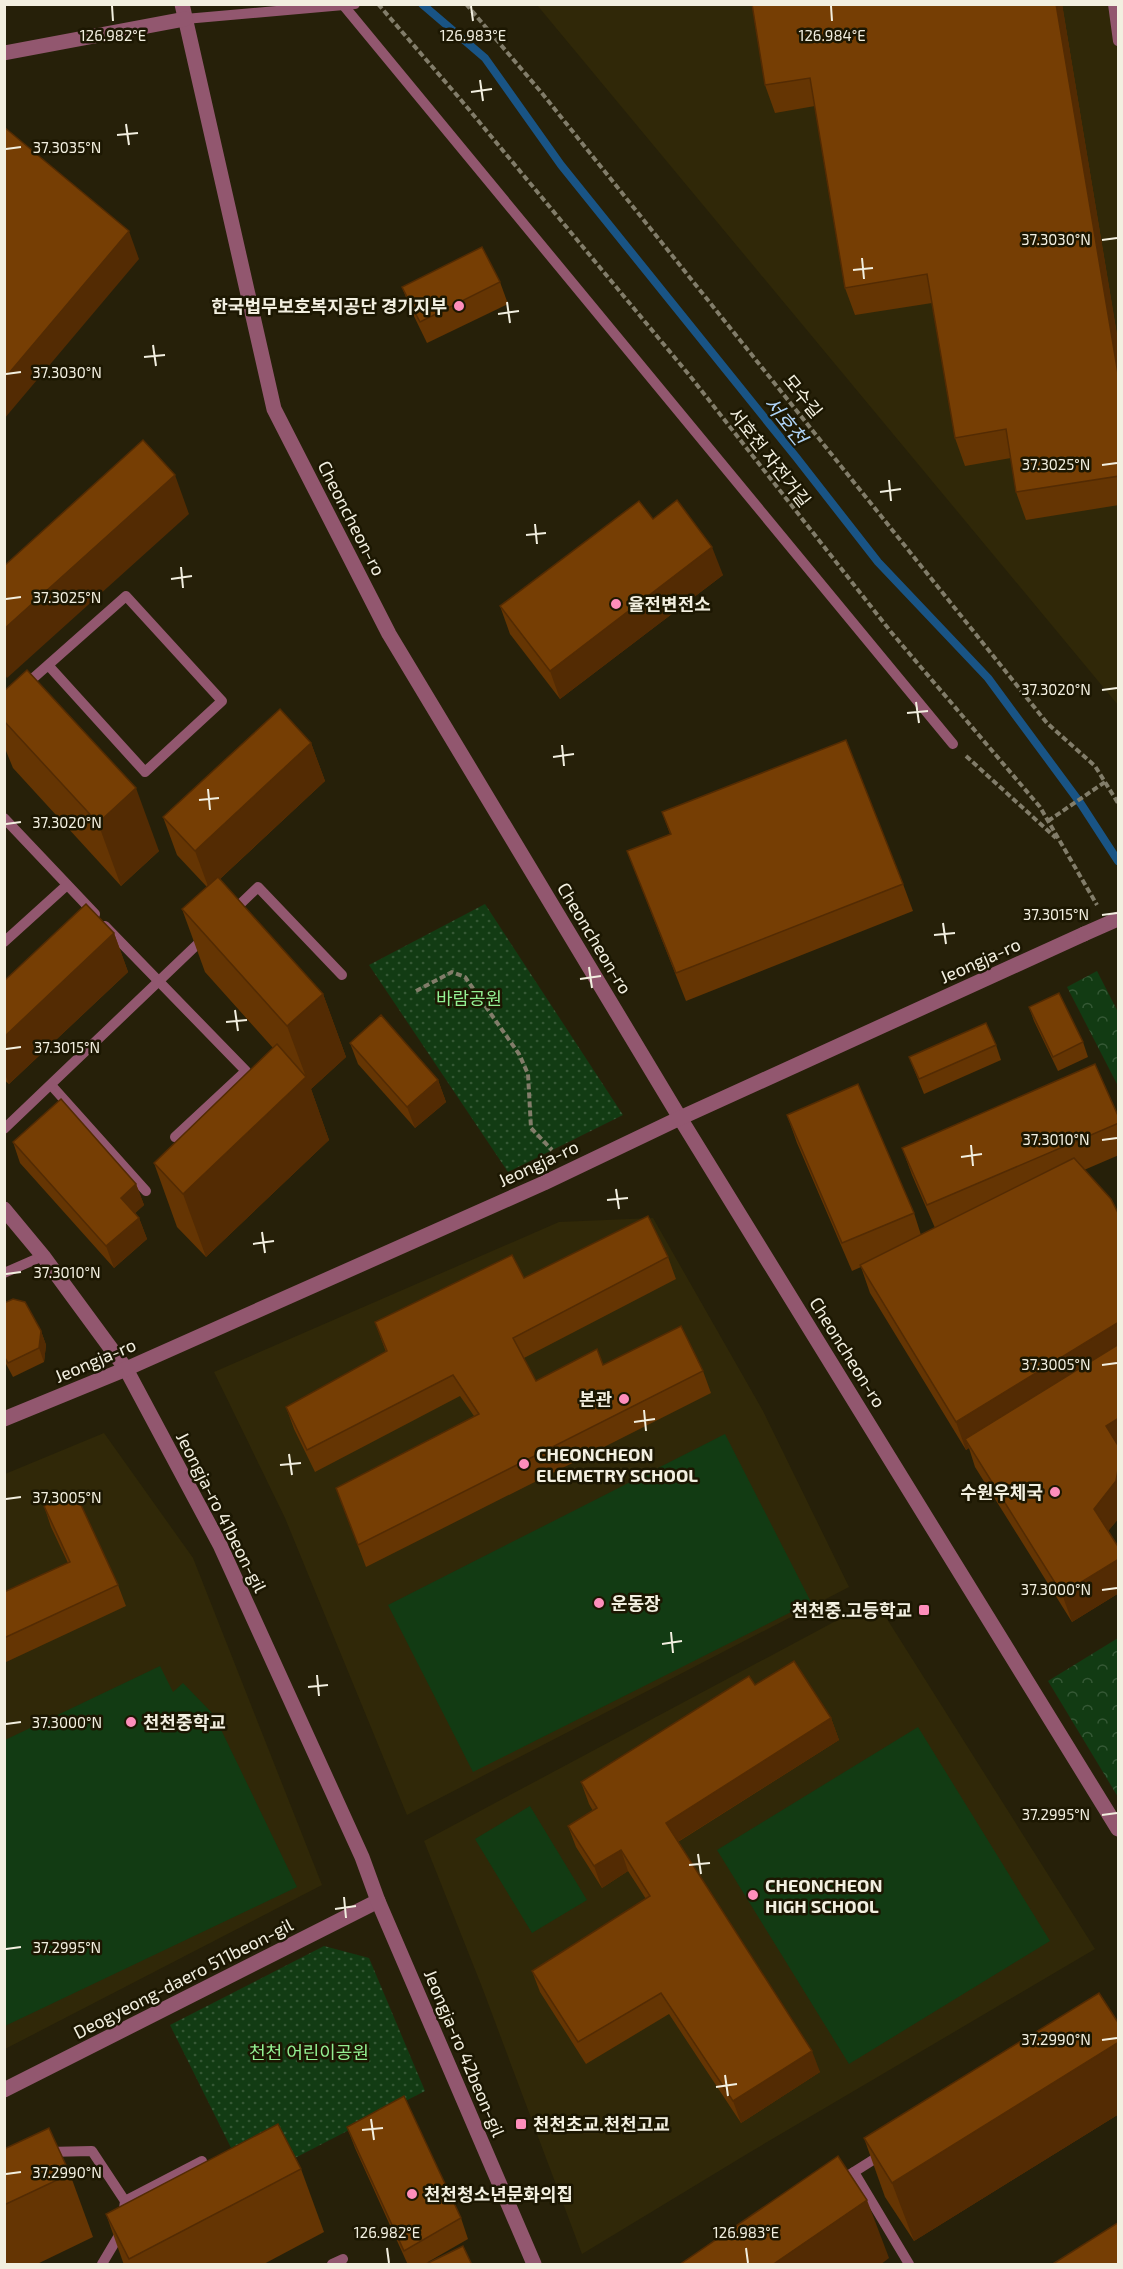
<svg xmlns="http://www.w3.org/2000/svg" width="1123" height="2269" font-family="'Exo 2','Noto Sans KR',sans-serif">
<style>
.built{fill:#302808}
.forest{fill:url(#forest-crowns)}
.park{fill:url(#park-dots)}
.pitch{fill:#123b13}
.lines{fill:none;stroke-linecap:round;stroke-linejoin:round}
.stream{stroke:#195485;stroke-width:8}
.path{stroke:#827d6a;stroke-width:4;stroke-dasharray:6 3;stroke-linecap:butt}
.service{stroke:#92576f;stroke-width:10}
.minor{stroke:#92576f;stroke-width:15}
.tertiary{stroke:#92576f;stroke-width:15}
.tertiary-bridge{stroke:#92576f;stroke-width:15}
.wall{fill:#653503}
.shaded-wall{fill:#532b03}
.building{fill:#763e04;stroke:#532b03;stroke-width:1.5}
.ticks{fill:none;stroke:#f2efe0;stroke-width:2}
.poi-dot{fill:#fe8ebb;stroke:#1c1702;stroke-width:2}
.labels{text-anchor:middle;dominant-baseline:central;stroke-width:5;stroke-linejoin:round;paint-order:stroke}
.poi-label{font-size:18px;font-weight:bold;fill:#f2efe0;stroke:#1c1702;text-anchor:start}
.street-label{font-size:18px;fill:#f2efe0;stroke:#1c1702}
.park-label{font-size:18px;fill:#93f092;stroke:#1c1702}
.water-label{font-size:20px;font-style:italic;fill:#afd3f6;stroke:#1c1702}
.ticks-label{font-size:15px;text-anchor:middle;fill:#f2efe0;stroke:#1c1702;stroke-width:5;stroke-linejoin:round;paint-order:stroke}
</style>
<defs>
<pattern id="forest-crowns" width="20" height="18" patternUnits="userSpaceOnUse" patternTransform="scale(1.5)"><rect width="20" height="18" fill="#123b13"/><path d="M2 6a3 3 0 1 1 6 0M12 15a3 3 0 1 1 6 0" fill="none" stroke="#355835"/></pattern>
<pattern id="park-dots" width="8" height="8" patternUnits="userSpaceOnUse" patternTransform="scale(1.5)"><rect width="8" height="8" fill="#123b13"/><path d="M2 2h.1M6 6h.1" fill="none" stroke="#355835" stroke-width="1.8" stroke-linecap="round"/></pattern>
</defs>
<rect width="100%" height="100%" fill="#262009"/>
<g class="built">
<polygon points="537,5 1118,5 1118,705"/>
<polygon points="653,1218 763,1411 849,1587 407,1815 285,1518 214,1372 559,1222"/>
<polygon points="104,1433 193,1558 322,1885 5,2049 5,1474"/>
<polygon points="875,1600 1095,1949 752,2151 582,2254 482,1987 424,1841"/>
</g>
<g class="forest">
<polygon points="1097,971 1118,1012 1118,1086 1067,987"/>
<polygon points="1118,1638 1118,1797 1048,1681"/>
</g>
<g class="park">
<polygon points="485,904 623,1115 508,1172 369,965"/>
<polygon points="324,1946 369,1958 425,2091 248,2182 170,2025"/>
</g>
<g class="pitch">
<polygon points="725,1434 811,1602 473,1772 388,1605"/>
<polygon points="160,1666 173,1692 183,1683 214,1715 297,1887 5,2026 5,1740"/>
<polygon points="918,1727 1050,1941 849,2064 717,1850"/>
<polygon points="530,1806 587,1900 532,1933 475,1839"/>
</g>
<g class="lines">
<polyline class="stream" points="422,4 485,58 561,165 796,457 878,562 988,678 1081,804 1118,861"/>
<g class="path">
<polyline points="378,4 461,100 690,376 891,632 1040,807 1097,905"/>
<polyline points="466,4 541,92 1047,723 1095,766 1118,803"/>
<polyline points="966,756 1056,838"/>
<polyline points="1048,821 1105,782"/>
<polyline points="416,991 452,972 465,977 519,1054 528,1074 531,1128 552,1150"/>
</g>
<g class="service">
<polyline points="1113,4 1118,41"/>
<polyline points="344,6 953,744"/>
<polyline points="185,19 355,4"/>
<polyline points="4,704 126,596 222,701 145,772 48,665"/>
<polyline points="4,818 95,914"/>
<polyline points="233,911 258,887 342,975"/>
<polyline points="105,926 246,1071 175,1137"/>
<polyline points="4,942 67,885"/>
<polyline points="51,1085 146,1191"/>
<polyline points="4,1129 206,936"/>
<polyline points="4,1273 43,1256"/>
<polyline points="47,2152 92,2151 125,2201 121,2232 102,2264"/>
<polyline points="854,2172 909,2264"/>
<polyline points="838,2182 884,2153"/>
<polyline points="125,2201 202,2161"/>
<polyline points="332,2264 343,2259"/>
</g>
<polyline class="minor" points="4,2090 378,1901"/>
<g class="tertiary">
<polyline points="182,4 274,409 389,634 680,1118 1118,1829"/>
<polyline points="4,53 185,19"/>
<polyline points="4,1209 43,1256 126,1369 220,1545 362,1857 378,1901 534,2264"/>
<polyline points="4,1419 126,1369 544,1183 680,1118 1084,934"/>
</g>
<polyline class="tertiary-bridge" points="1084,934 1118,919"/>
</g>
<g class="wall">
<polygon points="1062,4 1119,347 1119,505 1026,520 1016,492 1011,458 965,466 955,438 932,303 855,315 845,288 815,106 775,113 765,85"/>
<polygon points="500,282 508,304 427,343 410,308 402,287"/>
<polygon points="653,519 723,575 560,699 510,634 500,606"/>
<polygon points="4,691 159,851 121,886 13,768 4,746"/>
<polygon points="311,743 325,781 220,879 323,994 346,1057 311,1089 329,1140 206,1257 177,1227 154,1163 273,1048 205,972 182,909 207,887 177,855 163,817"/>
<polygon points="662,812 903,884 913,911 686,1001 627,851 670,834"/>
<polygon points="114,933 128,972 9,1084 4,1080 4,981"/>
<polygon points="1029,1007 1083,1042 1088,1057 1058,1071 1034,1021"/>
<polygon points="350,1043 438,1080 446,1102 415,1128 358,1064"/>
<polygon points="996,1045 1001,1060 924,1094 909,1057"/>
<polygon points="787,1115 914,1213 921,1235 935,1228 912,1175 902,1148 1119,1118 1119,1155 1084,1170 1119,1215 1119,1518 1108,1531 1119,1548 1119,1593 1072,1622 975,1467 969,1448 966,1450 870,1293 861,1267 852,1271 797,1143"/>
<polygon points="13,1142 136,1184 144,1205 135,1213 139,1218 147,1239 114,1268 20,1163"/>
<polygon points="668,1257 676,1279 524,1358 536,1381 603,1365 703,1371 711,1393 366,1567 344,1509 474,1416 460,1396 315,1472 294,1429 286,1407 386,1352 375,1322 524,1278"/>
<polygon points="4,1303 41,1331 46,1345 44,1362 13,1377 4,1360"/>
<polygon points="44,1506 118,1585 126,1606 4,1663 4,1592 68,1563 51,1527"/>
<polygon points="755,1685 831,1718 839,1740 678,1842 820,2072 741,2123 669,2014 586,2064 540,1992 532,1971 646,1899 628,1871 602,1888 576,1847 568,1826 593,1811 589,1804 581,1782"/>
<polygon points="1119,2024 1119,2114 914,2241 885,2197 864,2138"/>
<polygon points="347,2127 461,2218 468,2239 428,2262 472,2265 408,2265 355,2148"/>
<polygon points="4,2149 70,2174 93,2237 35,2265 4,2265"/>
<polygon points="301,2169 324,2232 262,2265 124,2265 106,2214"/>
</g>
<g class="shaded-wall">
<polygon points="1056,4 1062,4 1119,347 1119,380"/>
<polygon points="129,231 139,259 4,419 4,379"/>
<polygon points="175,475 189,514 7,678 4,673 4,629"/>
<polygon points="712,547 723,575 560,699 550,671"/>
<polygon points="311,743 325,781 209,889 195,851"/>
<polygon points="136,788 159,851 121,886 98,823"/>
<polygon points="114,933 128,972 9,1084 4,1072 4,1037"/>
<polygon points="323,994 346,1057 311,1089 329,1140 206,1257 183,1194 306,1077 287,1026"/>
<polygon points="438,1080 446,1102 415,1128 407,1107"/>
<polygon points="136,1184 144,1205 129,1219 121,1198"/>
<polygon points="139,1218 147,1239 114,1268 106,1246"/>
<polygon points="1119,1322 1119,1356 965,1439 969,1448 966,1450 956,1422"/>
<polygon points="41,1331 46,1345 44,1362 39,1348"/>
<polygon points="1119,1418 1119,1452 1106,1426"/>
<polygon points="1119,1464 1119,1518 1104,1536 1094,1509"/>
<polygon points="1119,1559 1119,1593 1072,1622 1062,1594"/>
<polygon points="831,1718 839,1740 674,1844 666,1823"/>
<polygon points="621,1850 628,1871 602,1888 594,1866"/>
<polygon points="1119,2042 1119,2114 914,2241 892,2183"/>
<polygon points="812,2051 820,2072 741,2123 733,2101"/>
<polygon points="867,2200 889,2258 880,2265 772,2265"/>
</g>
<g class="building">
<polygon points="752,4 1056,4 1119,380 1119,476 1016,492 1006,429 955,438 927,274 845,288 810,78 765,85"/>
<polygon points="4,127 129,231 4,379"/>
<polygon points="482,247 500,282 420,322 402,287"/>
<polygon points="143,440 175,475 4,629 4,566"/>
<polygon points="677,500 712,547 550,671 500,606 639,501 653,519"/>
<polygon points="27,670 136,788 98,823 4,721 4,691"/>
<polygon points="280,709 311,743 195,851 163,817"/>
<polygon points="846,740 903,884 676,973 627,851 671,834 662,812"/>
<polygon points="218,877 323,994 287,1026 182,909"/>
<polygon points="86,904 114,933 4,1037 4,981"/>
<polygon points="1059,993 1083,1042 1053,1057 1029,1007"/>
<polygon points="381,1015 438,1080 407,1107 350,1043"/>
<polygon points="986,1023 996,1045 919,1079 909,1057"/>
<polygon points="277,1044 306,1077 183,1194 154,1163"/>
<polygon points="1095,1064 1119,1118 1119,1123 927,1205 902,1148"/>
<polygon points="858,1084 914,1213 842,1243 787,1115"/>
<polygon points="61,1099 136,1184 121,1198 139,1218 106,1246 13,1142"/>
<polygon points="1074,1158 1111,1199 1119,1215 1119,1322 956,1422 860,1265"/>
<polygon points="648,1216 668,1257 513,1338 536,1381 597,1349 603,1365 681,1326 703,1371 358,1545 336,1488 479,1414 453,1375 307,1450 286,1407 387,1351 375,1322 512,1255 524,1278"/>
<polygon points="13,1299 25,1302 41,1331 39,1348 8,1363 4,1356 4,1303"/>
<polygon points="1119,1344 1119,1418 1106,1426 1119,1447 1119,1464 1116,1481 1094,1509 1119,1548 1119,1559 1062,1594 965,1439"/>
<polygon points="75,1492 118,1585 4,1638 4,1592 70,1562 44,1506"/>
<polygon points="794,1661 831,1718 666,1823 812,2051 733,2101 661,1993 578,2042 532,1971 650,1896 621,1850 594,1866 568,1826 597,1808 581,1782 749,1676 755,1685"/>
<polygon points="1099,1993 1119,2024 1119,2042 892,2183 864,2138"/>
<polygon points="404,2096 461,2218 404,2251 347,2127"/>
<polygon points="278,2124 301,2169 129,2259 106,2214"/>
<polygon points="49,2128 70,2174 4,2205 4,2149"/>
<polygon points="838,2156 867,2200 772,2265 679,2265"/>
<polygon points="1119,2222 1119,2265 1051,2265"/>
<polygon points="463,2246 472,2265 424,2265"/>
</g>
<path class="ticks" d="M112,6L113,21M471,6L473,21M831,6L832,21M480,80L483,101M471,92L492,89M126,124L129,145M117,135L138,133M6,149L21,147M1102,240L1117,238M862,258L864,279M853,270L873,268M507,302L510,323M498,314L519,311M153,345L156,366M144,357L165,355M6,374L21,372M1102,465L1117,463M889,480L891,501M880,492L901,489M535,524L537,544M526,535L546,533M181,567L183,588M171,579L192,576M6,599L21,597M1102,690L1117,688M916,702L919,723M907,713L928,711M562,745L564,766M553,757L574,754M208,789L210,810M199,800L219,798M6,824L21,822M1102,915L1117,913M943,923L946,944M934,935L955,933M589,967L592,988M580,979L601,976M235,1010L238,1031M226,1022L247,1020M6,1049L21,1047M1102,1140L1117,1138M971,1145L973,1166M961,1157L982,1154M616,1189L619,1209M607,1200L628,1198M262,1232L265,1253M253,1244L274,1241M6,1274L21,1272M1102,1365L1117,1363M644,1410L646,1431M634,1422L655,1419M289,1454L292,1475M280,1465L301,1463M6,1499L21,1497M1102,1590L1117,1588M671,1632L673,1653M662,1644L682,1641M317,1675L319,1696M308,1687L328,1685M6,1724L21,1722M1102,1815L1117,1813M698,1854L701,1874M689,1865L710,1863M344,1897L346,1918M335,1909L356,1906M6,1949L21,1947M1102,2040L1117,2038M725,2075L728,2096M716,2087L737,2084M371,2119L374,2140M362,2130L383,2128M6,2174L21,2172M387,2248L389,2263M746,2248L748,2263"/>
<g class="poi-dot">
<circle cx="459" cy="306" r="6"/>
<circle cx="616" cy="604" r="6"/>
<circle cx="624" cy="1399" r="6"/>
<circle cx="524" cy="1464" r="6"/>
<circle cx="1055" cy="1492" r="6"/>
<circle cx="599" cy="1603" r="6"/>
<rect x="918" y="1604" width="12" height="12" rx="3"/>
<circle cx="131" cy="1722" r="6"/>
<circle cx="753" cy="1895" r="6"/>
<rect x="515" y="2118" width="12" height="12" rx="3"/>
<circle cx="412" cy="2194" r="6"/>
</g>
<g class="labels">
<g class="poi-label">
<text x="447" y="306" text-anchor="end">한국법무보호복지공단 경기지부</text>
<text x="628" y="604">율전변전소</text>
<text x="612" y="1399" text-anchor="end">본관</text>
<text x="536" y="1454">CHEONCHEON<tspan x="536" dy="21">ELEMETRY SCHOOL</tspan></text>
<text x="1043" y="1492" text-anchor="end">수원우체국</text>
<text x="611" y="1603">운동장</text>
<text x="912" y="1610" text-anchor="end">천천중.고등학교</text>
<text x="143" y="1722">천천중학교</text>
<text x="765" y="1885">CHEONCHEON<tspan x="765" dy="21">HIGH SCHOOL</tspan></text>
<text x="533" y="2124">천천초교.천천고교</text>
<text x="424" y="2194">천천청소년문화의집</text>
</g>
<g class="street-label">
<text transform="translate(803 396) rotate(51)">모수길</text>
<text transform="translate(770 457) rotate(52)">서호천 자전거길</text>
<text transform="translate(352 518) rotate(63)">Cheoncheon-ro</text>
<text transform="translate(595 938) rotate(59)">Cheoncheon-ro</text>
<text transform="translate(980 960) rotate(-24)">Jeongja-ro</text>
<text transform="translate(538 1163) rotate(-25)">Jeongja-ro</text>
<text transform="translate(848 1352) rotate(58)">Cheoncheon-ro</text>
<text transform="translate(95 1360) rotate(-23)">Jeongja-ro</text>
<text transform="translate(222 1512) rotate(63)">Jeongja-ro 41beon-gil</text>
<text transform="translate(183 1978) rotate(-27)">Deogyeong-daero 511beon-gil</text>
<text transform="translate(465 2053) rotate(67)">Jeongja-ro 42beon-gil</text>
</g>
<g class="park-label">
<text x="469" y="998">바람공원</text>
<text x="309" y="2052">천천 어린이공원</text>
</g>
<g class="water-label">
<text transform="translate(786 420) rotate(51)">서호천</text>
</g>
</g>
<g class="ticks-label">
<text x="113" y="41">126.982°E</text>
<text x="473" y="41">126.983°E</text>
<text x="832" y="41">126.984°E</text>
<text x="67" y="153">37.3035°N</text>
<text x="1056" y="245">37.3030°N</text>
<text x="67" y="378">37.3030°N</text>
<text x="1056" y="470">37.3025°N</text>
<text x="67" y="603">37.3025°N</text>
<text x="1056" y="695">37.3020°N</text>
<text x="67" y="828">37.3020°N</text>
<text x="1056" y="920">37.3015°N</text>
<text x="67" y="1053">37.3015°N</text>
<text x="1056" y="1145">37.3010°N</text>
<text x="67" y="1278">37.3010°N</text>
<text x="1056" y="1370">37.3005°N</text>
<text x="67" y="1503">37.3005°N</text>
<text x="1056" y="1595">37.3000°N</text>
<text x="67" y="1728">37.3000°N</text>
<text x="1056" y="1820">37.2995°N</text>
<text x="67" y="1953">37.2995°N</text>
<text x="1056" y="2045">37.2990°N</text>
<text x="67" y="2178">37.2990°N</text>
<text x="387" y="2238">126.982°E</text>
<text x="746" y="2238">126.983°E</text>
</g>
<rect width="1123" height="2269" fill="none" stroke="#f2efe0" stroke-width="12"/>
</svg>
